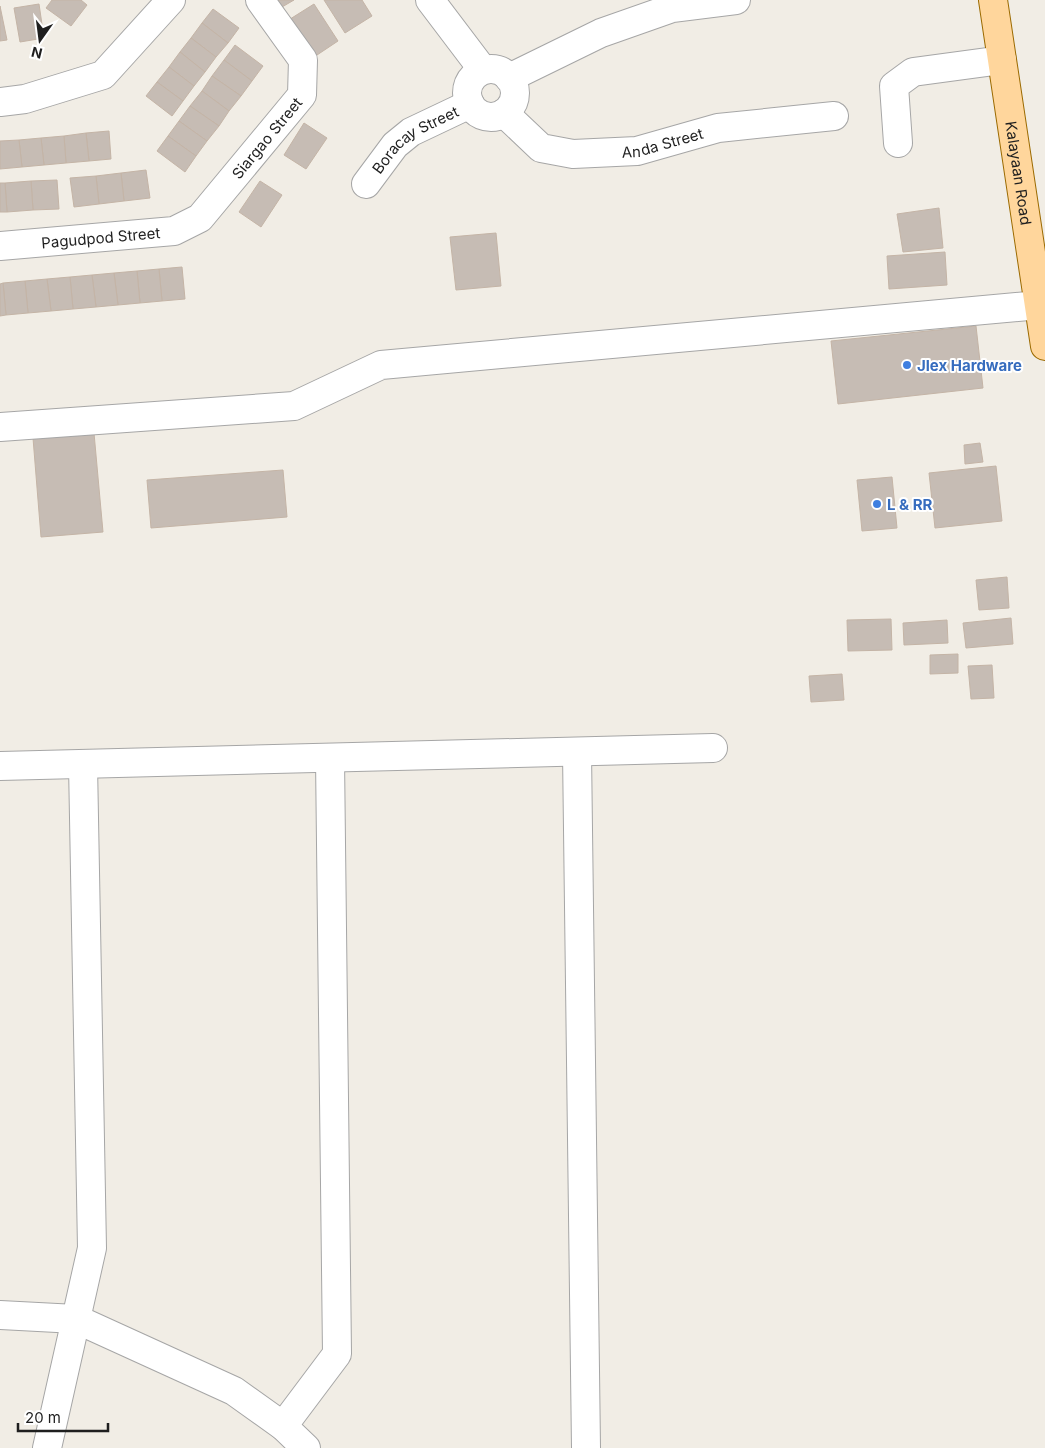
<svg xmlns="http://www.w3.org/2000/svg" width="1045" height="1448" font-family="Inter,sans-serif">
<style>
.building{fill:#c6bcb4;stroke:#c4b4a6}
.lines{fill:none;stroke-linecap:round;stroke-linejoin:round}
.minor-casing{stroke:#a6a6a6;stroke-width:30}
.major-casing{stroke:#9b6a00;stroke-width:30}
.minor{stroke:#fff;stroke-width:28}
.major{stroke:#ffd69c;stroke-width:28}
.shop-dot{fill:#3f7fe0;stroke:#fff;stroke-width:2}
.labels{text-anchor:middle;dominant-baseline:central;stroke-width:4;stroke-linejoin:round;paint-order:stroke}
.street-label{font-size:15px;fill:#1f1f1f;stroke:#fff}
.shop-label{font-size:15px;font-weight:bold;fill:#366cbe;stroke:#fff;text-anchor:start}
</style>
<rect width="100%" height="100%" fill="#f1ede5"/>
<g class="building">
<polygon points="52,0 81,0 87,5 71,26 46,8"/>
<polygon points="277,0 294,0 282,7"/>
<polygon points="324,0 362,0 372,16 345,33"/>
<polygon points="39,4 44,38 20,42 14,8"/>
<polygon points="314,4 338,41 311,59 287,21"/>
<polygon points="0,6 7,40 0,41"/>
<polygon points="213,9 239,28 228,43 202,23"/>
<polygon points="202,23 228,43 216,57 191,38"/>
<polygon points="191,38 216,57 205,72 180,52"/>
<polygon points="235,45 263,66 252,81 224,60"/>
<polygon points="180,52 205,72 194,86 169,67"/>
<polygon points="224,60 252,81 241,96 212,76"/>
<polygon points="169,67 194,86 183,101 157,82"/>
<polygon points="212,76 241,96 229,111 202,91"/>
<polygon points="157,82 183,101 172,116 146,96"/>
<polygon points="202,91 229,111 219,126 190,106"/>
<polygon points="190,106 219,126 207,141 179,121"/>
<polygon points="179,121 207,141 196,156 168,136"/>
<polygon points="304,123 327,138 306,169 284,155"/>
<polygon points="109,131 111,159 89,161 86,133"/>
<polygon points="86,133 89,161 66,163 64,136"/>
<polygon points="64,136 66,163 44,165 41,138"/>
<polygon points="168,136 196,156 185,172 157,151"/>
<polygon points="41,138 44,165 22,167 19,140"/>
<polygon points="19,140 22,167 0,169 0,141"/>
<polygon points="146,170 150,198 124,201 121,173"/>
<polygon points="121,173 124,201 99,204 96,176"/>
<polygon points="96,176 99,204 74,207 70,178"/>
<polygon points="57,180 59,209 33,210 31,181"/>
<polygon points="31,181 33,210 7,212 5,183"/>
<polygon points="260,181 282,195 261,227 239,212"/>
<polygon points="0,183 5,183 7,212 0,212"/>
<polygon points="939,208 943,248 903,252 897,214"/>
<polygon points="496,233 501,286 456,290 450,237"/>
<polygon points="945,252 947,285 889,289 887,256"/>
<polygon points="182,267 185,299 162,301 159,269"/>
<polygon points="159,269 162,301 140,303 137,271"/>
<polygon points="137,271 140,303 118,305 114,273"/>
<polygon points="114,273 118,305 96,307 92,275"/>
<polygon points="92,275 96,307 73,309 70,277"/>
<polygon points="70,277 73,309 51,311 47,279"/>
<polygon points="47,279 51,311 28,313 25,281"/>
<polygon points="25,281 28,313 6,315 3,283"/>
<polygon points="3,283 6,315 0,316 0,284"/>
<polygon points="976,326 983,388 838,404 831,341"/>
<polygon points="94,433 103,532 41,537 33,438"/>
<polygon points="980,443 983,462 965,464 964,445"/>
<polygon points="996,466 1002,521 935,528 929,473"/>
<polygon points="283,470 287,517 151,528 147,480"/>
<polygon points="892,477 897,528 862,531 857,480"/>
<polygon points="1007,577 1009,608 979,610 976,580"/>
<polygon points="1011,618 1013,644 966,648 963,623"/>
<polygon points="891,619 892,650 848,651 847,620"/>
<polygon points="947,620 948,643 904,645 903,623"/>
<polygon points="958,654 958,673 930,674 930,655"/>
<polygon points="992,665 994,698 971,699 968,666"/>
<polygon points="842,674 844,700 811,702 809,676"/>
</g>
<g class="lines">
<defs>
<g id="minor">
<polyline points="430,0 483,70"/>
<circle cx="491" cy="93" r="24"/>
<polyline points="509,78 601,33 672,8 736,0"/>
<polyline points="0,102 25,99 103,75 171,0"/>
<path id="s1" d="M504,113L541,148L573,154L637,151L718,128L834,116"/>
<polyline points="898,143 894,86 913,72 1002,60"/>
<path id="s2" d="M366,184L395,145L411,132L470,104"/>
<path id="s3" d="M0,246L174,231L200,218L302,95L303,60L260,0"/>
<polyline points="0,427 294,406 381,365 1039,305"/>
<polyline points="577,752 586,1448"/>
<polyline points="0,766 713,748"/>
<polyline points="0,1315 76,1319 234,1391 283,1426 306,1448"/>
<polyline points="283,1426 337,1354 330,758"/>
<polyline points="47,1448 92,1248 83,764"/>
</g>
<g id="major">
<path id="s4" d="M993,0L1045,346"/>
</g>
</defs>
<use href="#minor" class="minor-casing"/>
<use href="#major" class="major-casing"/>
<use href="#minor" class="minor"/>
<use href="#major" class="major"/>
</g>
<g class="shop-dot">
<circle cx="907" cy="365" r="5"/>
<circle cx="877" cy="504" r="5"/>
</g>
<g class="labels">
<g class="street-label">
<text stroke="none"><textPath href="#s3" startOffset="308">Siargao Street</textPath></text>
<text stroke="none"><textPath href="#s1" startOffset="174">Anda Street</textPath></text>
<text stroke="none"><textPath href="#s2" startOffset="68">Boracay Street</textPath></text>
<text stroke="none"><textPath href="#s4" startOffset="175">Kalayaan Road</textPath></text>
<text stroke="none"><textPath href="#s3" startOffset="101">Pagudpod Street</textPath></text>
</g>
<g class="shop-label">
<text x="917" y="365">Jlex Hardware</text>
<text x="887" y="504">L &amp; RR</text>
</g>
</g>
<g transform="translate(40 40) rotate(194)" stroke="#ffffff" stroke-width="4" paint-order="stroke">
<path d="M0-4L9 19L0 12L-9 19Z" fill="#1f1f1f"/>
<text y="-8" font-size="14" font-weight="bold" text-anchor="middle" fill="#1f1f1f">N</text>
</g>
<path d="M18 1423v8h90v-8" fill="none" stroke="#1f1f1f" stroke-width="2.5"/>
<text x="25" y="1423" font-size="15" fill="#1f1f1f" stroke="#ffffff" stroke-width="4" paint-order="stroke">20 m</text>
</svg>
